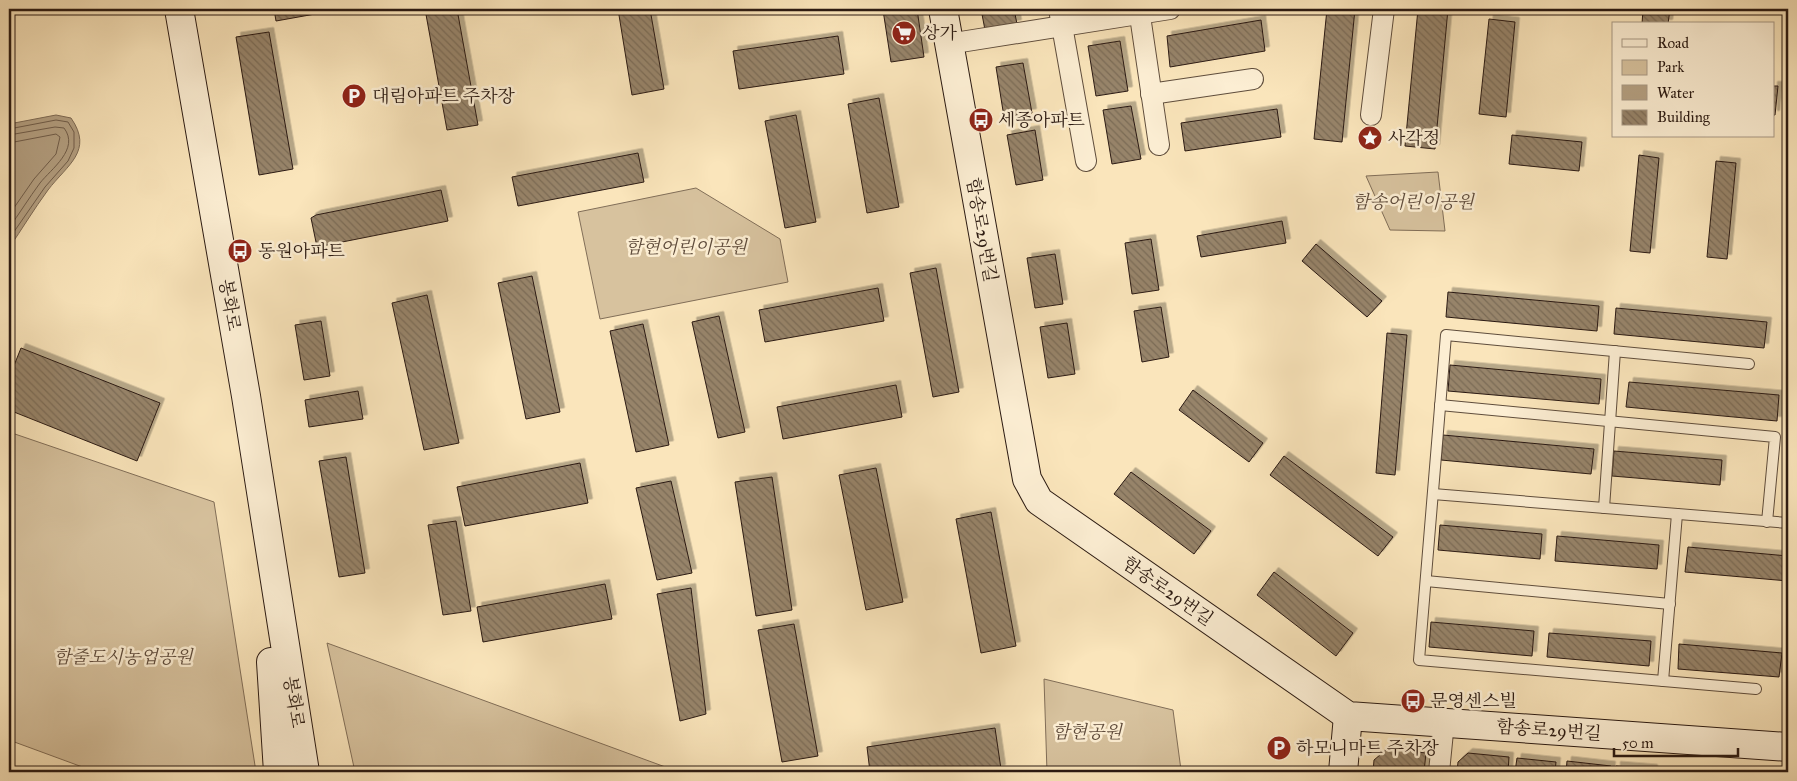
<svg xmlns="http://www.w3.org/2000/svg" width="1797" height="781" font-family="'IM FELL Great Primer','Noto Serif KR',serif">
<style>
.green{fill:#d7c29e;stroke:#816e58}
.water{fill:#b4a082;stroke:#7d6a55}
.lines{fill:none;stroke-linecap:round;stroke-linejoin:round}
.shore{stroke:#705d4a;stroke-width:1}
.building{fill:url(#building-back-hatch);stroke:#2b1a12;filter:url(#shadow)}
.lane-casing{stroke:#5f4d3c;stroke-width:12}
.street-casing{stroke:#5f4d3c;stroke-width:22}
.secondary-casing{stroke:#2b1a12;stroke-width:30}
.lane{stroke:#fceed3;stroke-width:10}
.street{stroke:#fceed3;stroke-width:20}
.secondary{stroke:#fceed3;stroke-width:28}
.labels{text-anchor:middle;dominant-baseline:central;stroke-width:5;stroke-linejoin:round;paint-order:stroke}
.poi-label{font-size:18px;fill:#2b1a12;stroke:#fceed3;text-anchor:start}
.park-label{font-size:18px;font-style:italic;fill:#5f4c3c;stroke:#fceed3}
.street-label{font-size:18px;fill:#2b1a12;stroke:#fceed3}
</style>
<defs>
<pattern id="building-back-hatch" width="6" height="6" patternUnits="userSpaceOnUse" patternTransform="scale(1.25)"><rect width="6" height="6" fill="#97846a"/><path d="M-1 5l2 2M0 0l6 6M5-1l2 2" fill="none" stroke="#7b6b56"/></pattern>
<filter id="shadow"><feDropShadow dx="4.5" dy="-4.5" stdDeviation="0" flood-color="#0004"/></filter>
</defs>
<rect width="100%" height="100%" fill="#fae5bb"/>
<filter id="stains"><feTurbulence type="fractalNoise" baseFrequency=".004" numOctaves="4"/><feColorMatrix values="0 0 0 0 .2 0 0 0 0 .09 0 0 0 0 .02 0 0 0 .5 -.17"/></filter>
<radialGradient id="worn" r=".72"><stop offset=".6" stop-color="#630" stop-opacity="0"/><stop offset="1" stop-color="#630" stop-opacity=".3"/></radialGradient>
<g class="green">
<polygon points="1438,172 1445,231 1390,230 1366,176"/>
<polygon points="696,188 780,239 788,282 600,319 578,212"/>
<polygon points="9,432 214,502 256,772 96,772 9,740"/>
<polygon points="327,643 679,772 355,772"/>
<polygon points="1044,679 1173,710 1181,770 1178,772 1047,772"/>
</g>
<path class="water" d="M56,115L71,118C94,151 67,165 48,190C34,209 22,229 9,248V124Z"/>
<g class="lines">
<g class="shore">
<polyline points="9,129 56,120 68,122 74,132 74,148 68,161 45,187 9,239"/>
<path d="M9,135L55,127L64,128C80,149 51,169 40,183C29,198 19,214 9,228"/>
<polyline points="9,143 56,134 60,137 56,154 34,179 9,215"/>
</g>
</g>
<g class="building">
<polygon points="274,9 343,9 276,21"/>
<polygon points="425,9 457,9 478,125 447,130"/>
<polygon points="618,9 650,9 664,89 632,95"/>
<polygon points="917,9 924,57 891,62 883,10"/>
<polygon points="981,9 1014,9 1017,24 985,30"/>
<polygon points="1079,9 1112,9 1081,20"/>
<polygon points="1327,9 1355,9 1342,142 1314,139"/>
<polygon points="1418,9 1448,9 1435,149 1405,146"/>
<polygon points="1643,9 1670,9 1668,24 1642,24"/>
<polygon points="1489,19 1515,22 1506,117 1479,114"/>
<polygon points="1261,20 1265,51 1170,67 1167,36"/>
<polygon points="269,32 293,169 259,175 236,37"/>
<polygon points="838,36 844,74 739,89 733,51"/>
<polygon points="1120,41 1128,91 1096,96 1088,46"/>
<polygon points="1023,63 1032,113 1004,117 996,67"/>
<polygon points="1773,86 1778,86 1775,115 1773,115"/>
<polygon points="879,98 899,207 867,213 848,104"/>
<polygon points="1131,106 1141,159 1112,164 1103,110"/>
<polygon points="1277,109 1281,137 1185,151 1181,123"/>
<polygon points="796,115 816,222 785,228 765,121"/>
<polygon points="1035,130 1043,180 1016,185 1007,135"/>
<polygon points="1512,135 1582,142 1579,171 1509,164"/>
<polygon points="638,153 644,182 518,206 512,177"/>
<polygon points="1639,155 1659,158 1650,253 1630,251"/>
<polygon points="1716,161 1736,163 1727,259 1707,257"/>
<polygon points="441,190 448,221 317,247 311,218 316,215"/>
<polygon points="1788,205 1788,262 1783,262"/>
<polygon points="1282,221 1286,243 1201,257 1197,236"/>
<polygon points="1151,239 1159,290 1132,294 1125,243"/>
<polygon points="1316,244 1382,301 1367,317 1302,261"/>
<polygon points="1055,254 1063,304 1035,308 1027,258"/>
<polygon points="936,268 959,392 933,397 910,273"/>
<polygon points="532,276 560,412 526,419 498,283"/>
<polygon points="878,288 884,321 765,342 759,310"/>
<polygon points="1448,292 1599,306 1597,331 1446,317"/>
<polygon points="427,295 459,443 424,450 392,303"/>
<polygon points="1161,307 1169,357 1142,362 1134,311"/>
<polygon points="1616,308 1767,322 1764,348 1614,334"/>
<polygon points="719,316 745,432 718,438 692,322"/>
<polygon points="321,321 330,376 304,380 295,325"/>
<polygon points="1067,323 1075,374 1048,378 1040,327"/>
<polygon points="643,324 669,445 636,452 610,331"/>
<polygon points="1387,333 1407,335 1395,475 1376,473"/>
<polygon points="21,348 160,403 137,461 9,410 9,378"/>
<polygon points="1450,365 1601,379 1599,404 1448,391"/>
<polygon points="1629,382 1779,395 1777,421 1626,407"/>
<polygon points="896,385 902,417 783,439 777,407"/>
<polygon points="1193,390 1263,443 1249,462 1179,410"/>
<polygon points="358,391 363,419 309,427 305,400"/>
<polygon points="1443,435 1594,449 1591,474 1441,460"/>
<polygon points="1614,451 1722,460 1720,485 1612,476"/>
<polygon points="1284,456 1393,537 1378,556 1270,475"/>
<polygon points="346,457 365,573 339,577 319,461"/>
<polygon points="580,463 588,503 465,526 457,487"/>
<polygon points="876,468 903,602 866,610 839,475"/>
<polygon points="1131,472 1211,531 1194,554 1114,494"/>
<polygon points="772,477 792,610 756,616 735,482"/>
<polygon points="671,481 692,573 657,580 636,488"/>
<polygon points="991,512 1016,646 981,653 956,519"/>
<polygon points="456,521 471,611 443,615 428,525"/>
<polygon points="1440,525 1542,534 1540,559 1438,550"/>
<polygon points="1557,536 1659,545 1657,569 1555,561"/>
<polygon points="1688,547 1788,556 1788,581 1685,572"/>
<polygon points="1274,572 1353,633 1336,656 1257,595"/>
<polygon points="605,584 612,619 483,642 477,607"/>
<polygon points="691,588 706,714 680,721 657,594"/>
<polygon points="1431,622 1534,631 1532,656 1429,647"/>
<polygon points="794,624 818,756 782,762 758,630"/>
<polygon points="1549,633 1651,641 1649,666 1547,657"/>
<polygon points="1679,644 1782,653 1779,677 1678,669"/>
<polygon points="995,728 1001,769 982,772 870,772 867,747"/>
<polygon points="1387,749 1426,753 1424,772 1373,772 1374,760"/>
<polygon points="1468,753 1509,757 1508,772 1457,772 1458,762"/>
<polygon points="1517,758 1556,762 1555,772 1515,772"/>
<polygon points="1567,761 1611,766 1610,772 1566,772"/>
<polygon points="1616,766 1653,769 1653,772 1616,772"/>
</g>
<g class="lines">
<defs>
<g id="lane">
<polyline points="1749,364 1446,335 1419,660 1756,689"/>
<polyline points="1440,405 1775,437 1767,522"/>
<polyline points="1433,494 1788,523"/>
<polyline points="1604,508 1615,351"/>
<polyline points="1426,581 1670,604"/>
<polyline points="1663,681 1677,514"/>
</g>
<g id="street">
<polyline points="1059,9 1086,161"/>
<polyline points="1139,9 1159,145"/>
<polyline points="948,44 1170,9"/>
<polyline points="1151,94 1253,79"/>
<polyline points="1371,115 1384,9"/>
<polyline points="1439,772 1444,722"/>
</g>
<g id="secondary">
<polyline points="179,9 246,396 305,772"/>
<polyline points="943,9 1027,479 1039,501 1348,716 1788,747"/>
<polyline points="271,662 278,772"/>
<polyline points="1343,772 1348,716"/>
</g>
</defs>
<use href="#lane" class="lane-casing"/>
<use href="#street" class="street-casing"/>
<use href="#secondary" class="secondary-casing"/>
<use href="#lane" class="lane"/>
<use href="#street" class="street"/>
<use href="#secondary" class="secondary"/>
</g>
<defs>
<symbol id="supermarket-disc" viewBox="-11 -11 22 22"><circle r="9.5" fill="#8f2418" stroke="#fceed3"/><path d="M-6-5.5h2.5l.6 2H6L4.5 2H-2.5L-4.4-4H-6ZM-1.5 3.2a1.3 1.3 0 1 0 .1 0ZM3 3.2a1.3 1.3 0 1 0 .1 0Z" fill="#fff"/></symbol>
<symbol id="parking-disc" viewBox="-11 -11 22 22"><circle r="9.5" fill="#8f2418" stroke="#fceed3"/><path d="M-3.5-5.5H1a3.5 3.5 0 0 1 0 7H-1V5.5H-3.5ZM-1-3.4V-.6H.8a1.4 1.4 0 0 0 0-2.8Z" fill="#fff"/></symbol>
<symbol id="bus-disc" viewBox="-11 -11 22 22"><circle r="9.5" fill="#8f2418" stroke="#fceed3"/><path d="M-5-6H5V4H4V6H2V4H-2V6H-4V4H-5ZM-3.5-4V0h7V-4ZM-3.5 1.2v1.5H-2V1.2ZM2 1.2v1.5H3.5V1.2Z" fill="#fff"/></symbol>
<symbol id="sight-disc" viewBox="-11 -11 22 22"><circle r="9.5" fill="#8f2418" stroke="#fceed3"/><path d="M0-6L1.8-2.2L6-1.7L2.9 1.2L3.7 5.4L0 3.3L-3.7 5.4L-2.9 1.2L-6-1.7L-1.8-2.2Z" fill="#fff"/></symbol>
</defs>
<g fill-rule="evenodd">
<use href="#supermarket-disc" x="890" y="19" width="28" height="28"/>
<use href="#parking-disc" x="340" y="82" width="28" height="28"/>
<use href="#bus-disc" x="967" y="106" width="28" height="28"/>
<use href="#sight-disc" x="1356" y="124" width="28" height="28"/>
<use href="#bus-disc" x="226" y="237" width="28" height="28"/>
<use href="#bus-disc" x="1399" y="687" width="28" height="28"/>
<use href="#parking-disc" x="1265" y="734" width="28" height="28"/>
</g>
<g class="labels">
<g class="poi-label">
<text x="922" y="33">상가</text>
<text x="372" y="96">대림아파트 주차장</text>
<text x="998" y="120">세종아파트</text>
<text x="1388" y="138">사각정</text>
<text x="258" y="251">동원아파트</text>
<text x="1430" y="701">문영센스빌</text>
<text x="1296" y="748">하모니마트 주차장</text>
</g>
<g class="park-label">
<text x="1413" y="202">함송어린이공원</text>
<text x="686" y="247">함현어린이공원</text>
<text x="123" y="657">함줄도시농업공원</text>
<text x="1087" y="732">함현공원</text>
</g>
<g class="street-label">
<text transform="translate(982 230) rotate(80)">함송로29번길</text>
<text transform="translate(230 305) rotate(80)">봉화로</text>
<text transform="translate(1168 591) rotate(35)">함송로29번길</text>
<text transform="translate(294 702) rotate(81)">봉화로</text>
<text transform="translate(1549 730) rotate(4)">함송로29번길</text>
</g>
</g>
<rect width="1797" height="781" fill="none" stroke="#fae5bb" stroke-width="30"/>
<rect x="10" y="10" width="1777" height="761" fill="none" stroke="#2b1a12" stroke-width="2.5"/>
<rect x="15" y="15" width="1767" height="751" fill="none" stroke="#2b1a12"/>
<rect x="1612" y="22" width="162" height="115" fill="#fceed3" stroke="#a89986"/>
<rect x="1622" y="39" width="25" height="8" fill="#fceed3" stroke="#a89986"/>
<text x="1657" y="48" font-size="15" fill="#2b1a12">Road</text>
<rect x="1622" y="60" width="25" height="15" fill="#d7c29e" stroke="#a89986"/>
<text x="1657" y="72" font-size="15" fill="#2b1a12">Park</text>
<rect x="1622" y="85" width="25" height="15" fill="#b4a082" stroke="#a89986"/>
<text x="1657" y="98" font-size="15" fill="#2b1a12">Water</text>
<rect x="1622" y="110" width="25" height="15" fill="url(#building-back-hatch)" stroke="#a89986"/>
<text x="1657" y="122" font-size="15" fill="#2b1a12">Building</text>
<path d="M1614 748v8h124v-8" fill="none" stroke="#2b1a12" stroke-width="2.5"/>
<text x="1622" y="748" font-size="15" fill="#2b1a12" stroke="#fceed3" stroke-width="4" paint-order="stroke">50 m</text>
<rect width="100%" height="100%" filter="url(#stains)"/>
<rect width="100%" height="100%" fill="url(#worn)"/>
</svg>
